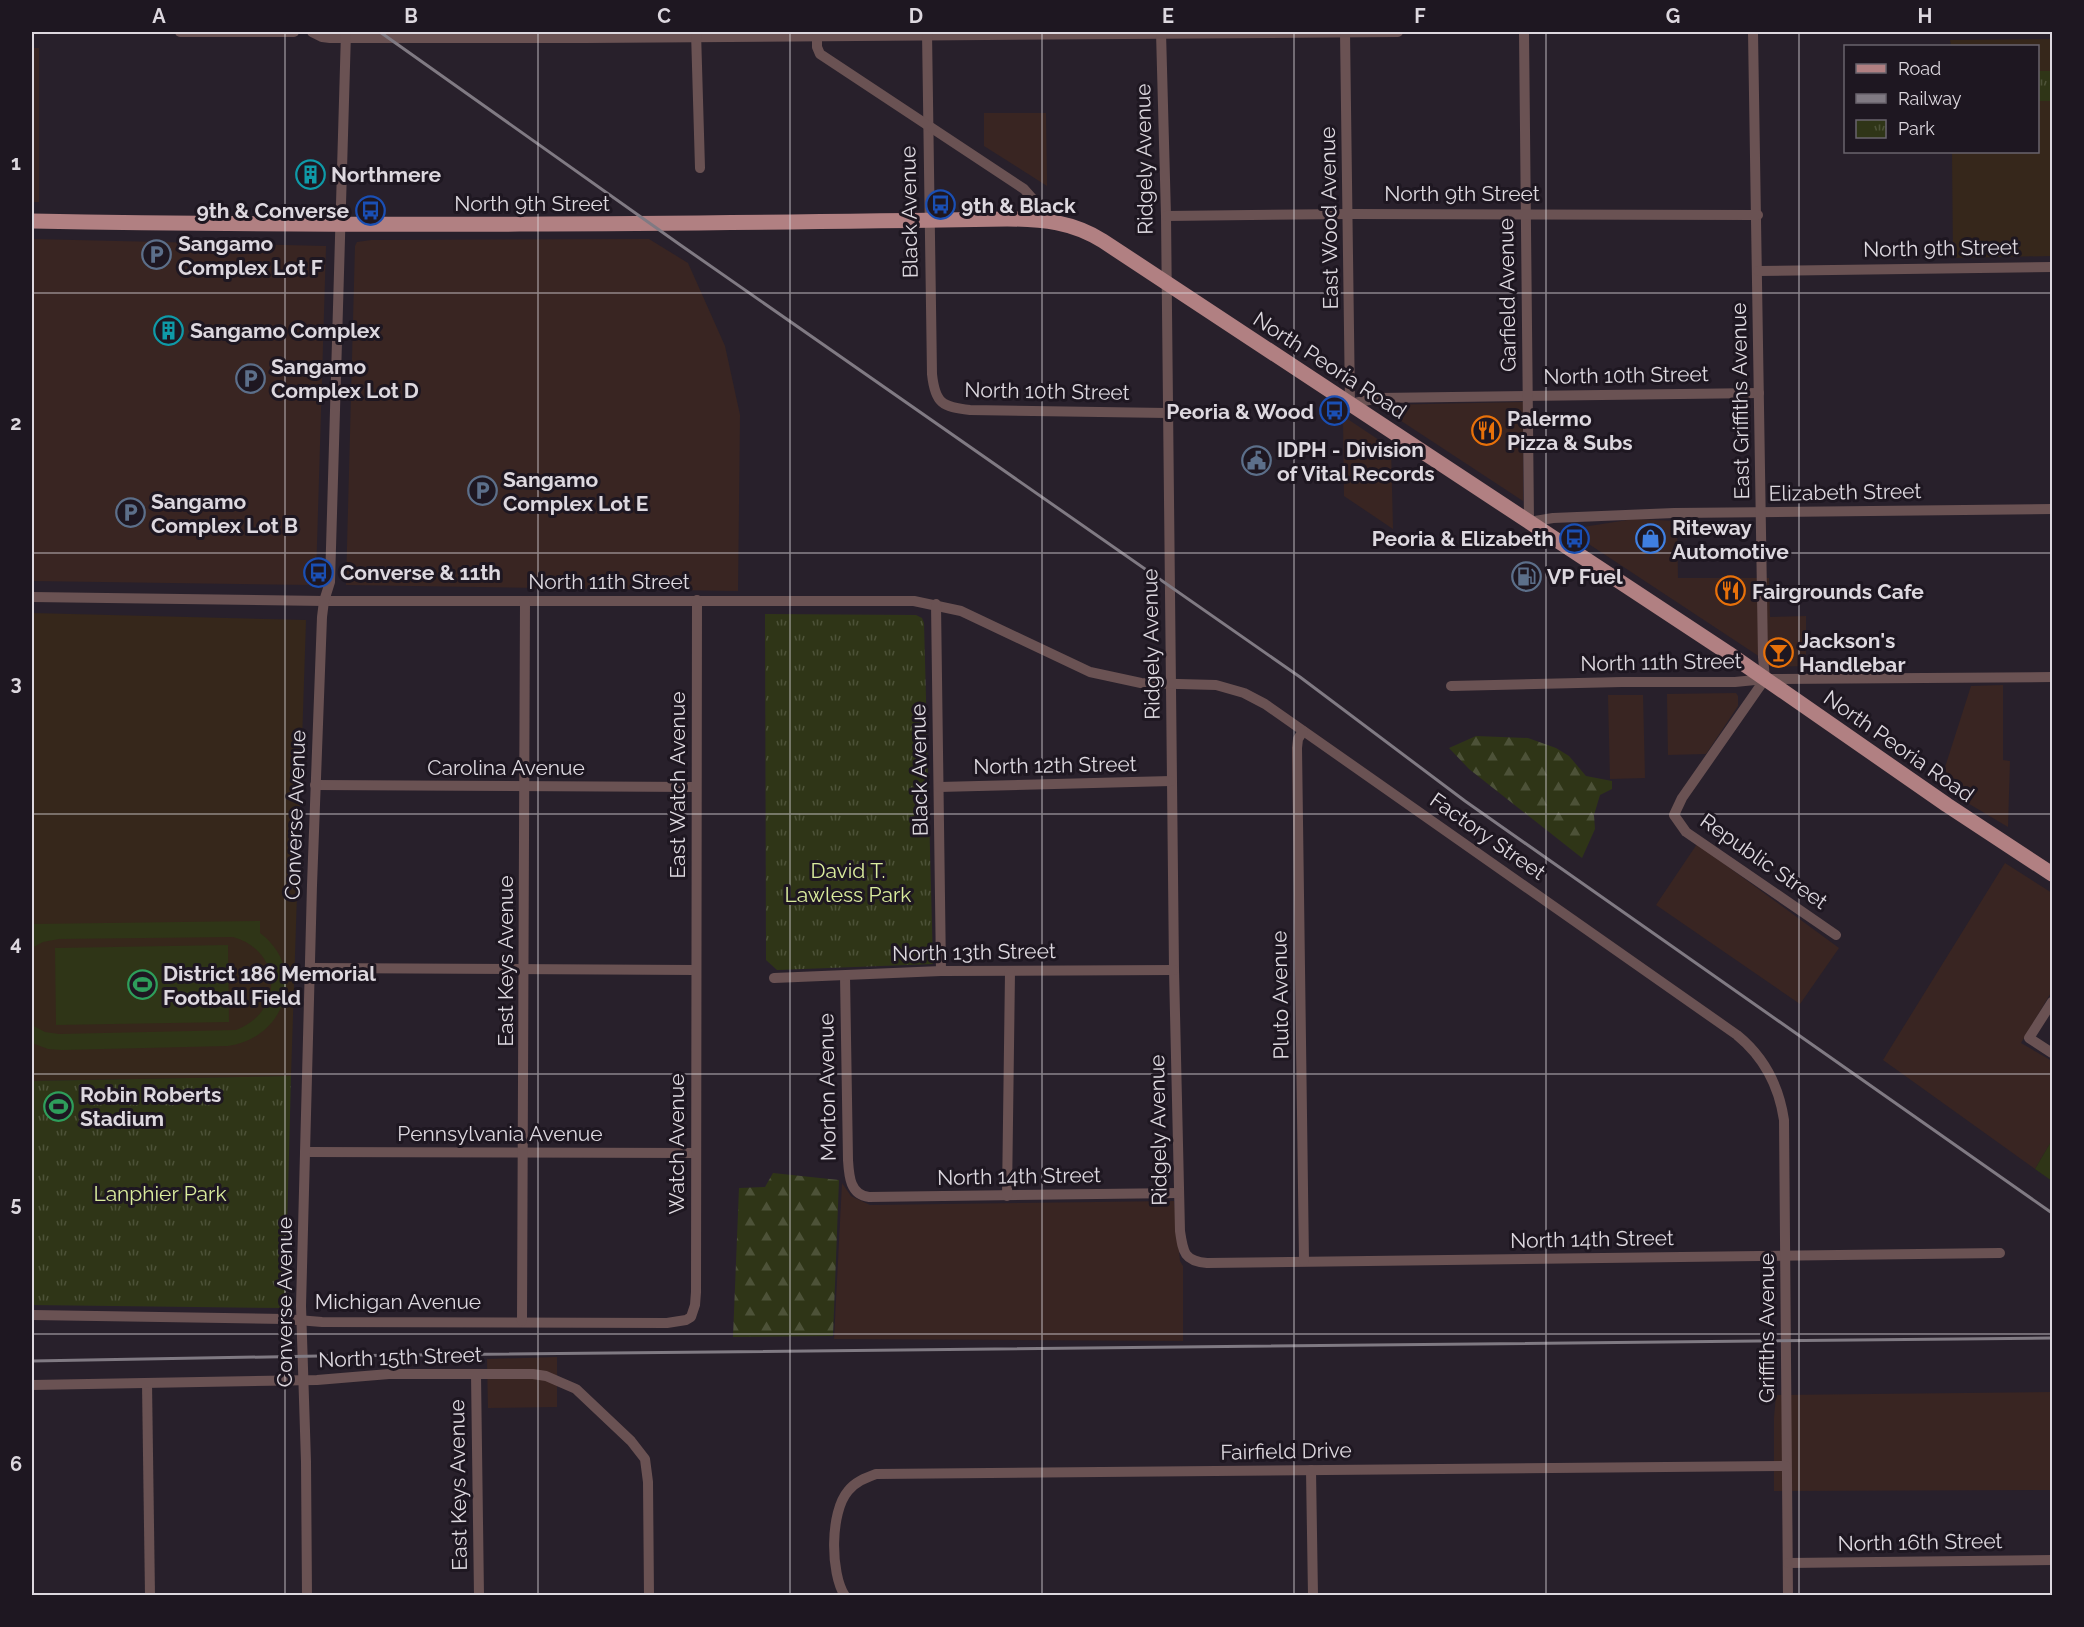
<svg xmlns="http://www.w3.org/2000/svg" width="2084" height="1627" font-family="Raleway,sans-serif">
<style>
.commercial{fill:#392522}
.education{fill:#36271b}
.green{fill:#2f3517}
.forest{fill:url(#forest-firs)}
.park{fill:url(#park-tufts)}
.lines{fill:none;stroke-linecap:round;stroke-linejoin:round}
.street{stroke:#6a5253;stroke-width:10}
.primary{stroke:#b18082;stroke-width:15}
.rail{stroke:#807a83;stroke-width:3}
.grid{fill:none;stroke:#ddd8df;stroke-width:1.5;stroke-opacity:0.55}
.labels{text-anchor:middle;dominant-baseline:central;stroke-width:6;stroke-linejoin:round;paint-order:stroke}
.street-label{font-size:21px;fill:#ddd8df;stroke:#1e1721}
.poi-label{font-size:21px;font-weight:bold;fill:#ddd8df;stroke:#1e1721;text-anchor:start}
.park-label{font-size:21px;fill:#daec9d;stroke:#1e1721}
.neatline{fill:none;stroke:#ddd8df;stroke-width:2}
.grid-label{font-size:20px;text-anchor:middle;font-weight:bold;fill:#ddd8df}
</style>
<defs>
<pattern id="forest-firs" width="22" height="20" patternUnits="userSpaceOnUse" patternTransform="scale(1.5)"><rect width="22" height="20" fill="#2f3517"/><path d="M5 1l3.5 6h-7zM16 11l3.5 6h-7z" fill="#4d5238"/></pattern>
<pattern id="park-tufts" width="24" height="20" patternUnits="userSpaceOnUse" patternTransform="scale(1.5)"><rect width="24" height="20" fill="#2f3517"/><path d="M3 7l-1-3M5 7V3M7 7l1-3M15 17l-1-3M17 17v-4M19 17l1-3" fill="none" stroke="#4d5238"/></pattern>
</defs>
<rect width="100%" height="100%" fill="#28202b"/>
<g class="commercial">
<rect x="32" y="48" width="7" height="154"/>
<polygon points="984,113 1046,113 1047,186 984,146"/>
<polygon points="32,239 326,246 316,577 313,585 32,581"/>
<polygon points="649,239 688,263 725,346 740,415 738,591 346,585 355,246 357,242 371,240"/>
<polygon points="1523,402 1523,501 1380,407 1381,405"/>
<polygon points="1343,416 1391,448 1393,529 1344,496"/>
<polygon points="1634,519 1677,521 1678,578 1769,578 1770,617 1806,616 1806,666 1772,667 1757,655 1569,531 1570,529"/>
<polygon points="2003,685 2003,760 2010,761 2008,827 1939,786 1971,686"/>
<polygon points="1736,693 1738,696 1738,706 1706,754 1668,755 1667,694"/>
<polygon points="1608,695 1643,695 1645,778 1610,779"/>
<polygon points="1697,844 1839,948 1800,1004 1656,905"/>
<polygon points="2005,863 2052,893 2052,991 2021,1043 2052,1061 2052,1140 2035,1169 1883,1060"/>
<polygon points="842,1183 851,1196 870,1205 1174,1201 1180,1261 1183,1266 1183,1341 834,1339"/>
<polygon points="557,1357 557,1407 488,1408 487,1359"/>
<polygon points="2052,1392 2052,1490 1774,1491 1774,1418 1776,1395"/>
</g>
<g class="education">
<polygon points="2052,39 2052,256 1953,258 1952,152 2038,152 2038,46 1951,46 1950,40"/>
<polygon points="32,613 306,620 291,1076 32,1081"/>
</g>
<g class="green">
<path d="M260,921V933C308,969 286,1038 228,1046L62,1050L48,1049L32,1043V1025L45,1032L59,1034L236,1030C284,1012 283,951 233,937L59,939L43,942L32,948V924Z"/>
<polygon points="228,945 229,1022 56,1025 55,948"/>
<polygon points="2052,1140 2052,1181 2035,1169"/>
</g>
<g class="forest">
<polygon points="1476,736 1528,738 1556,748 1569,756 1586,776 1612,781 1612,789 1600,795 1594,815 1595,829 1582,858 1469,769 1449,748"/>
<polygon points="773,1173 839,1180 833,1336 733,1337 739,1188 765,1187"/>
</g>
<g class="park">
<rect x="2038" y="71" width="14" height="30"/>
<polygon points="765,614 916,615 922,618 924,623 933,964 777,970 766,960"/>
<polygon points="291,1076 285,1308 32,1305 32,1081"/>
</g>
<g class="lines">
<g class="street">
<polyline points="180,32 294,32"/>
<polyline points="312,32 322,37 330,38 587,38 1398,32"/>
<polyline points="696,32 700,168"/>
<path d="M927,32L932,374C935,403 942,407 970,410L1167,413"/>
<path d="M1161,32L1166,216L1174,970L1180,1231C1183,1252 1184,1261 1207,1263L2000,1253"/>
<polyline points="1345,32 1350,404 1378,398 1759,393"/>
<polyline points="1524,32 1529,522 1553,518 1674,513 2052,509"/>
<polyline points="1753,32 1763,657 1765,679 1682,798 1674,815 1686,832 1836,935"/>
<polyline points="817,35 817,47 820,54 1024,189 1032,198 1032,219"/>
<polyline points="1166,216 1348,214 1758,215"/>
<polyline points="1758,271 2052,267"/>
<path d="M32,597L324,601H914L961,611L1090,672L1141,683L1216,685L1244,693L1265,704L1737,1035C1764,1057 1779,1086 1784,1120L1788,1596"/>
<polyline points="936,604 941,971"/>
<polyline points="1451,686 1622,682 1735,682 1765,679 2052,677"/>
<polyline points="1303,731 1298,739 1297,748 1304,1261"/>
<polyline points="315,785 696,787"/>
<polyline points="939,787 1171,781"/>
<polyline points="310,968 696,970"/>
<path d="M845,976L848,1160C849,1176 850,1195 869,1197L1179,1193"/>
<polyline points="774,978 941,971 1174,970"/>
<polyline points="2052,1002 2029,1038 2052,1053"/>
<polyline points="305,1152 695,1153"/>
<polyline points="1007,1196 1010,972"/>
<polyline points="32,1315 285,1319 322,1322 667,1323 686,1320 691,1317 695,1305 696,1292 697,600"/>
<polyline points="522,1321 525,601"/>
<polyline points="476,1374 479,1596"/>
<polyline points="147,1383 150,1596"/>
<polyline points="32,1385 317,1380 389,1374 533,1374 546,1376 576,1389 631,1441 645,1459 648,1482 649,1596"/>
<polyline points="1311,1470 1313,1596"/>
<polyline points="1788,1563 2052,1560"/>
<polyline points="307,1596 306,1462 301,1306 312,885 322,617 324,601 330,582 346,32"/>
<path d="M845,1596C830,1573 830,1512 848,1491C855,1482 865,1478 876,1474L1786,1466"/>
</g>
<path class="primary" d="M32,221C357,227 682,224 1007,219C1043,219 1073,222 1103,241L1728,653L1947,805L2052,874"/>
<g class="rail">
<polyline points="380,32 679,244 1300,677 1465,801 2052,1213"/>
<polyline points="32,1361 319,1356 2052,1338"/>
</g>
</g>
<path class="grid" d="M285,32V1596M538,32V1596M790,32V1596M1042,32V1596M1294,32V1596M1546,32V1596M1799,32V1596M32,293H2052M32,553H2052M32,814H2052M32,1074H2052M32,1334H2052"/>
<defs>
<symbol id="building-ring" viewBox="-11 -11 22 22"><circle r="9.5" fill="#1e1721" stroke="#0f9aa8" stroke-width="1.5"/><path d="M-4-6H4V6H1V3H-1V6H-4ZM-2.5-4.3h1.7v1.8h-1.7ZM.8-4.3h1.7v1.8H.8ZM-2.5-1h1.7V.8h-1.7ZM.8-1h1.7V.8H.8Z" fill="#0f9aa8"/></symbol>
<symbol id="bus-ring" viewBox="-11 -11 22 22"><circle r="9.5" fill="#1e1721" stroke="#1a4fb4" stroke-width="1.5"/><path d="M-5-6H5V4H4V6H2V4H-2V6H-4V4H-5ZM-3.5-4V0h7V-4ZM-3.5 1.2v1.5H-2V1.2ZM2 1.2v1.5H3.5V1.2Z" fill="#1a4fb4"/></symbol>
<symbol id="parking-ring" viewBox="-11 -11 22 22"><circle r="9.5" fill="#1e1721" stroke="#5c6f8a" stroke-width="1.5"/><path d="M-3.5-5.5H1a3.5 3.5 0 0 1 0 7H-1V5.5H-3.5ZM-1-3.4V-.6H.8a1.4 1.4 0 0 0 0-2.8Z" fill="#5c6f8a"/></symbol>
<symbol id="restaurant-ring" viewBox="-11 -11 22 22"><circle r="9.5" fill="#1e1721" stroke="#e8710a" stroke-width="1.5"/><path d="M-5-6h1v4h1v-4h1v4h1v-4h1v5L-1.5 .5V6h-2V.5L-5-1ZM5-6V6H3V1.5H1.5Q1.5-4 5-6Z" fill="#e8710a"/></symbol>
<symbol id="civic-ring" viewBox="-11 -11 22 22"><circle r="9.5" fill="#1e1721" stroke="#5c6f8a" stroke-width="1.5"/><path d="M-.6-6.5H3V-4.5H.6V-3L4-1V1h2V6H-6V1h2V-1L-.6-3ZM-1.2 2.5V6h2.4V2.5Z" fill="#5c6f8a"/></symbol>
<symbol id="shop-ring" viewBox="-11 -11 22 22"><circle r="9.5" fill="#1e1721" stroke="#3f7fe0" stroke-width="1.5"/><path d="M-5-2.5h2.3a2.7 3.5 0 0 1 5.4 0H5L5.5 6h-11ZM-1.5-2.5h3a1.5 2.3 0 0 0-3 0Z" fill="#3f7fe0"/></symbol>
<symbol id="fuel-ring" viewBox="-11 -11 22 22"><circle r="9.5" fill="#1e1721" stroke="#5c6f8a" stroke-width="1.5"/><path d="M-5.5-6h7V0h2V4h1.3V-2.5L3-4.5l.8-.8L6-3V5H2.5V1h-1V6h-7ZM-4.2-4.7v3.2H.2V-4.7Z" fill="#5c6f8a"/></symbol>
<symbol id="bar-ring" viewBox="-11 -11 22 22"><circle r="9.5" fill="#1e1721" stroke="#e8710a" stroke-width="1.5"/><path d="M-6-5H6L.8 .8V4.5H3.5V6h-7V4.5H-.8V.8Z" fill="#e8710a"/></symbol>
<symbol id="stadium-ring" viewBox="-11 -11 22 22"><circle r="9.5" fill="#1e1721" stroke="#2e9e5b" stroke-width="1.5"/><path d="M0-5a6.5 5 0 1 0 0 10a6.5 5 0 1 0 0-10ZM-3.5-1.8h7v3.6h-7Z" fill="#2e9e5b"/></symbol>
</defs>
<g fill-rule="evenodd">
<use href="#building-ring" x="294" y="158" width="33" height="33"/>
<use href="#bus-ring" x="924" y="188" width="33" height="33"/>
<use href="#bus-ring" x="354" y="194" width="33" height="33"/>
<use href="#parking-ring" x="140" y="238" width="33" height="33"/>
<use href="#building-ring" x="152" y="314" width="33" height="33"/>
<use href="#parking-ring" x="234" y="362" width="33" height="33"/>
<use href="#bus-ring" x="1318" y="394" width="33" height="33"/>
<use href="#restaurant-ring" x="1470" y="414" width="33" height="33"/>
<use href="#civic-ring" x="1240" y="444" width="33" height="33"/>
<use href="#parking-ring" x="466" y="474" width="33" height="33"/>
<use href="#parking-ring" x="114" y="496" width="33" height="33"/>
<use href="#bus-ring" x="1558" y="522" width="33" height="33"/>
<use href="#shop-ring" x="1634" y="522" width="33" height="33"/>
<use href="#bus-ring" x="302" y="556" width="33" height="33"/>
<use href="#fuel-ring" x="1510" y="560" width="33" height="33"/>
<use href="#restaurant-ring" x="1714" y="574" width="33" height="33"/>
<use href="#bar-ring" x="1762" y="636" width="33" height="33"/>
<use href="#stadium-ring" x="126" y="968" width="33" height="33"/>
<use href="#stadium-ring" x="42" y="1090" width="33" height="33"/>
</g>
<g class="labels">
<g class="street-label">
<text transform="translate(1144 159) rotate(-91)">Ridgely Avenue</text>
<text x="1462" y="193">North 9th Street</text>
<text x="532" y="203">North 9th Street</text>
<text transform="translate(909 212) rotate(-91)">Black Avenue</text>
<text transform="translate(1329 218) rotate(-91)">East Wood Avenue</text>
<text transform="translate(1941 248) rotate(-1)">North 9th Street</text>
<text transform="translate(1507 295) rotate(-91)">Garfield Avenue</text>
<text transform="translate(1330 365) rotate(33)">North Peoria Road</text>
<text transform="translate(1626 375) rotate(-1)">North 10th Street</text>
<text transform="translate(1047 391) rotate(1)">North 10th Street</text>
<text transform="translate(1740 401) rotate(-91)">East Griffiths Avenue</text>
<text transform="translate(1845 492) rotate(-1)">Elizabeth Street</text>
<text x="609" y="581">North 11th Street</text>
<text transform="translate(1151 644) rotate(-91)">Ridgely Avenue</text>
<text transform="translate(1661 662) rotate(-1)">North 11th Street</text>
<text transform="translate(1899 746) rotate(35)">North Peoria Road</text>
<text transform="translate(1055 765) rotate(-1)">North 12th Street</text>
<text x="506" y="767">Carolina Avenue</text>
<text transform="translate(919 770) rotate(-91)">Black Avenue</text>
<text transform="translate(677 785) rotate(-90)">East Watch Avenue</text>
<text transform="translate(295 815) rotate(-88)">Converse Avenue</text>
<text transform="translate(1488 836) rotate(35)">Factory Street</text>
<text transform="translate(1764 861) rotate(35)">Republic Street</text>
<text transform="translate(974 952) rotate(-1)">North 13th Street</text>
<text transform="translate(505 961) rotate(-90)">East Keys Avenue</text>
<text transform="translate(1280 995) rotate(-91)">Pluto Avenue</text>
<text transform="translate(827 1087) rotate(-91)">Morton Avenue</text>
<text transform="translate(1158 1130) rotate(-91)">Ridgely Avenue</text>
<text x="500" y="1133">Pennsylvania Avenue</text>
<text transform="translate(676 1144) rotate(-90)">Watch Avenue</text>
<text transform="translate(1019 1176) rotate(-1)">North 14th Street</text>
<text transform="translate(1592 1239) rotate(-1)">North 14th Street</text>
<text x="398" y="1301">Michigan Avenue</text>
<text transform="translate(284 1302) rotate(-90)">Converse Avenue</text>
<text transform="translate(1766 1328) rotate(-90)">Griffiths Avenue</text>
<text transform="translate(400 1357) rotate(-2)">North 15th Street</text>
<text transform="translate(1286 1451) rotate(-1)">Fairfield Drive</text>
<text transform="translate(458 1485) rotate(-91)">East Keys Avenue</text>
<text transform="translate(1920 1542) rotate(-1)">North 16th Street</text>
</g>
<g class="poi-label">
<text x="331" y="174">Northmere</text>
<text x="961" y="205">9th &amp; Black</text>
<text x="349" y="210" text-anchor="end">9th &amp; Converse</text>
<text x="178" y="243">Sangamo<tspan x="178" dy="24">Complex Lot F</tspan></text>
<text x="190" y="330">Sangamo Complex</text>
<text x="271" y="366">Sangamo<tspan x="271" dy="24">Complex Lot D</tspan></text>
<text x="1314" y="411" text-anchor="end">Peoria &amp; Wood</text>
<text x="1507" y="418">Palermo<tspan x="1507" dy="24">Pizza &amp; Subs</tspan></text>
<text x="1277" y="449">IDPH - Division<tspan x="1277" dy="24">of Vital Records</tspan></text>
<text x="503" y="479">Sangamo<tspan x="503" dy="24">Complex Lot E</tspan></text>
<text x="151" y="501">Sangamo<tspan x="151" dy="24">Complex Lot B</tspan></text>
<text x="1672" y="527">Riteway<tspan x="1672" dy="24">Automotive</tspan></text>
<text x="1554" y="538" text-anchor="end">Peoria &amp; Elizabeth</text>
<text x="340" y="572">Converse &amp; 11th</text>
<text x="1547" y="576">VP Fuel</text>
<text x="1752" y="591">Fairgrounds Cafe</text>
<text x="1799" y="640">Jackson's<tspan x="1799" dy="24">Handlebar</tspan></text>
<text x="163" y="973">District 186 Memorial<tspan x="163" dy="24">Football Field</tspan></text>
<text x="80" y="1094">Robin Roberts<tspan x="80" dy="24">Stadium</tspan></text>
</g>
<g class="park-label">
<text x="848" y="870">David T.<tspan x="848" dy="24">Lawless Park</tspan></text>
<text x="160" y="1193">Lanphier Park</text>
</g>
</g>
<rect width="2084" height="1627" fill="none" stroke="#1e1721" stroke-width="66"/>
<rect x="1844" y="45" width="195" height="108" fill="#1e1721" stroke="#6a646d" stroke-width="1.5"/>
<rect x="1856" y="64" width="30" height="9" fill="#b18082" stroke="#6a646d" stroke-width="1.5"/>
<text x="1898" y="75" font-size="18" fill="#ddd8df">Road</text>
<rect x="1856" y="94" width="30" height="9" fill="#807a83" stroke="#6a646d" stroke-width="1.5"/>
<text x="1898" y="105" font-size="18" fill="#ddd8df">Railway</text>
<rect x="1856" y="120" width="30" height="18" fill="url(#park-tufts)" stroke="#6a646d" stroke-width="1.5"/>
<text x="1898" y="135" font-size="18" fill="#ddd8df">Park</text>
<rect x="33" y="33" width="2018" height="1561" class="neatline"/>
<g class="grid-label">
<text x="159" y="23">A</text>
<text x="411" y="23">B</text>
<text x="664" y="23">C</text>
<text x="916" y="23">D</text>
<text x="1168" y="23">E</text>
<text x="1420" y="23">F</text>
<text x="1673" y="23">G</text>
<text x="1925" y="23">H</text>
<text x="16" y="170">1</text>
<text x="16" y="430">2</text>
<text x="16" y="690">3</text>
<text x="16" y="950">4</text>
<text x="16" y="1211">5</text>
<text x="16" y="1471">6</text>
</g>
</svg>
